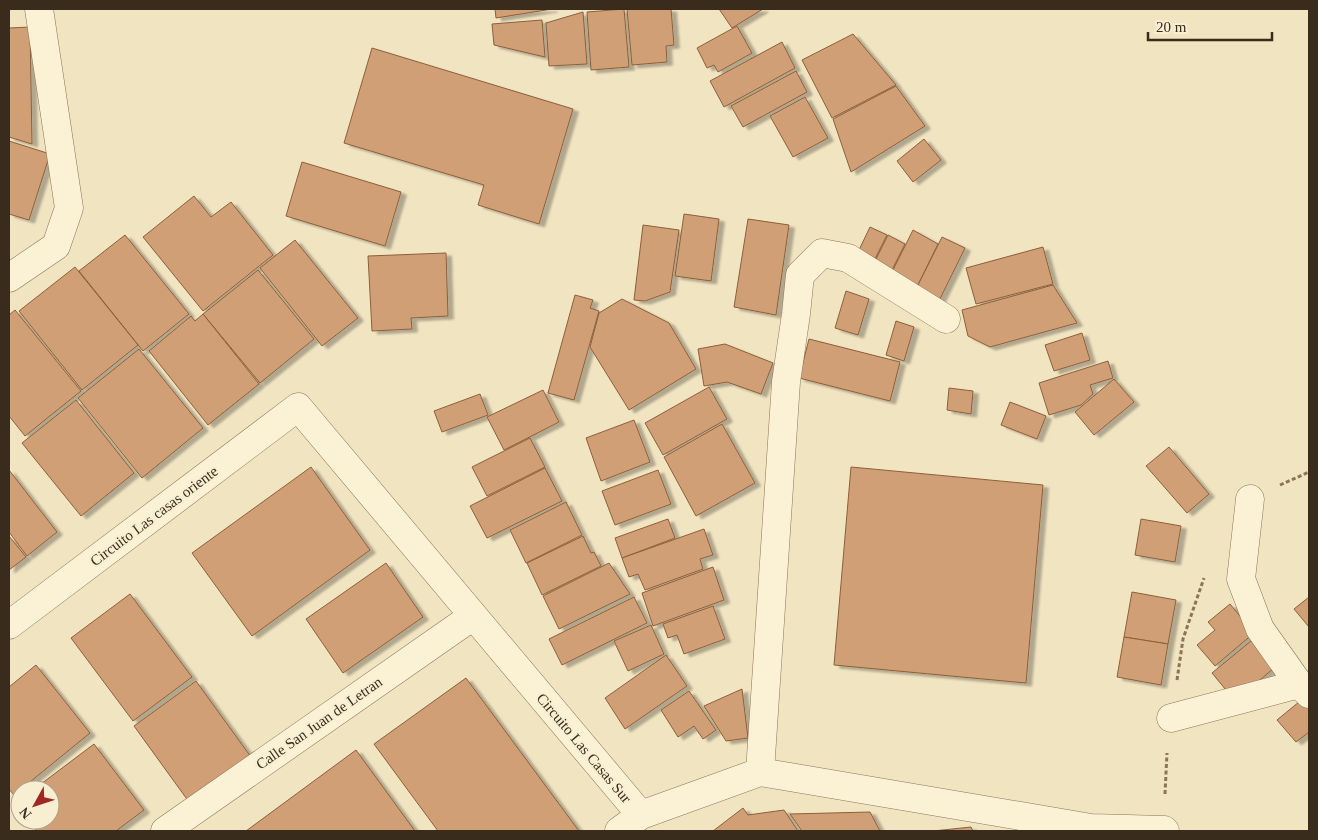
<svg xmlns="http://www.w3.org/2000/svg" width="1318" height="840" font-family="'Times New Roman',serif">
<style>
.building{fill:#d19f74;stroke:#8c5f3b;filter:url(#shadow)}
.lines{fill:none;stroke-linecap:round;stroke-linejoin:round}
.minor-casing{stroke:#8c7557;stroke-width:29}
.path{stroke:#8c7557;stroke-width:3;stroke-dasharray:4 2.5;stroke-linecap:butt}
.minor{stroke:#fbf1d5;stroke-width:28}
.labels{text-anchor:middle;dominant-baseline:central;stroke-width:4;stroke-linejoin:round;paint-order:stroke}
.street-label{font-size:15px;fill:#3a2c1d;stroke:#f8eed1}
</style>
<defs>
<filter id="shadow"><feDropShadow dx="5.5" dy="3" stdDeviation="1" flood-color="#0004"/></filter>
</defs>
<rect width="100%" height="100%" fill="#f1e4c1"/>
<g class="building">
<polygon points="495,9 552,9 496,18"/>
<polygon points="624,9 629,67 591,70 587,12"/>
<polygon points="627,9 671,9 674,45 666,46 667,62 632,65"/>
<polygon points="719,9 763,9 732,28"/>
<polygon points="583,12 587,64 549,66 546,23"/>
<polygon points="542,20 545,57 494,45 492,24"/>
<polygon points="737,26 752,53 718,72 714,65 707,68 697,48"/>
<polygon points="30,27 32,144 9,137 9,28"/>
<polygon points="853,34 896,85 832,118 802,60"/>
<polygon points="782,42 795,68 724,107 710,81"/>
<polygon points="372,48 573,109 539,224 478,205 484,185 344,143"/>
<polygon points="796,71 807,92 743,127 731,106"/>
<polygon points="896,86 925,126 851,172 833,119"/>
<polygon points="805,97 828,138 793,157 770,116"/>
<polygon points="924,139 941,160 913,182 897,161"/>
<polygon points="9,141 50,154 29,220 9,214"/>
<polygon points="302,162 401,192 385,246 286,216"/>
<polygon points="194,196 211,217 231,202 273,255 203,311 143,237"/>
<polygon points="684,214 719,219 711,281 675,276"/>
<polygon points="748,219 789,225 776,315 734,307"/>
<polygon points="643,225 679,230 670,292 645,301 634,300"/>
<polygon points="870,227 887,235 875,259 859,250"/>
<polygon points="913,230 938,244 916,289 890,276"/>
<polygon points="125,235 189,314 143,351 79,271"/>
<polygon points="888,235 905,244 889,276 872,267"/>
<polygon points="942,237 965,248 939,301 916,289"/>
<polygon points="295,240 358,318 322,346 260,268"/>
<polygon points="1043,247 1053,284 976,304 966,268"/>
<polygon points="446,253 448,316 411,318 412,329 372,331 368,256"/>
<polygon points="75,267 138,345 82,390 19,311"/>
<polygon points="258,270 314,339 260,383 203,314"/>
<polygon points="1053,285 1077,323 990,347 968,336 962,310"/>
<polygon points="846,291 869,299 858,335 835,328"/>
<polygon points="575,295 593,300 590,308 599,311 574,400 548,393"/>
<polygon points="622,299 669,323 696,369 629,410 590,347 599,313"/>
<polygon points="15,310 81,391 25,436 9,416 9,315"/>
<polygon points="203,314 259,384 208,425 149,351 191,316 195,321"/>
<polygon points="896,321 914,327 904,361 886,355"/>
<polygon points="1082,333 1090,360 1054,371 1045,345"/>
<polygon points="809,339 900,362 890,401 799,378"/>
<polygon points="725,344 773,363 761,394 727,382 704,386 698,349"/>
<polygon points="139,349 203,428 142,478 78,398"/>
<polygon points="1108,361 1113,378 1090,385 1093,394 1081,405 1049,415 1039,383"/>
<polygon points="1114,379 1134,402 1094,435 1075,412"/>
<polygon points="709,387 727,419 663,455 645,423"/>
<polygon points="949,388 973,391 971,414 947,410"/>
<polygon points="543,390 559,422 504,450 487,417"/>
<polygon points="480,394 488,415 442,432 434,411"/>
<polygon points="76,400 134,473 81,516 22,443"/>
<polygon points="1010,402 1046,416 1037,439 1001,425"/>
<polygon points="634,420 650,462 601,481 586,438"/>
<polygon points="722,424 755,483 696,516 664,457"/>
<polygon points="530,438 545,467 487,496 472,467"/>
<polygon points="1169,447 1209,494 1187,513 1146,466"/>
<polygon points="311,467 370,550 252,636 192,553"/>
<polygon points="851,467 1043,485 1026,683 834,665"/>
<polygon points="545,468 562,501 487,538 470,506"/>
<polygon points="9,470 57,532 27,556 9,532"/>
<polygon points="658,470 671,504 615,525 602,491"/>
<polygon points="566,502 582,535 526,563 510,530"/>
<polygon points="668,519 675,538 622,558 615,538"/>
<polygon points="1141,519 1181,526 1175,562 1135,555"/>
<polygon points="704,529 713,555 700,559 703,569 645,590 638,574 629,577 622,558"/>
<polygon points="9,536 26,557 9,570"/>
<polygon points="583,536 591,553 594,552 601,566 542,595 527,563"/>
<polygon points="386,563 423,617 343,673 306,619"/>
<polygon points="609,563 630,594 559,629 543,596"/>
<polygon points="713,567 724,600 653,626 642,593"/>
<polygon points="1132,592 1176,600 1168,644 1124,637"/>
<polygon points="130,594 192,677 133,721 71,638"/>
<polygon points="634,597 647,623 562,665 549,639"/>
<polygon points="1309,597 1309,627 1294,609"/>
<polygon points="1230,604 1254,633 1215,666 1197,645 1215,630 1208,622"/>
<polygon points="713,606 725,639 684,654 677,635 668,638 663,624"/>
<polygon points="651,625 664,654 628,671 614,641"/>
<polygon points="1257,636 1280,663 1235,701 1212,673"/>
<polygon points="1124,637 1168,644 1161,685 1117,677"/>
<polygon points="666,655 687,686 625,729 605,698"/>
<polygon points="36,665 90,733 14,795 9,789 9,687"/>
<polygon points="466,678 579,831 438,831 374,744"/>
<polygon points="196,681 251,757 189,802 134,726"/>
<polygon points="742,689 748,738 726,741 704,706"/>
<polygon points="689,691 716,730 703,739 694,726 678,737 661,710"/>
<polygon points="1305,697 1309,702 1309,732 1296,742 1277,720"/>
<polygon points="94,744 144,810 116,831 37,831 29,820 50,820 50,790 33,790"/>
<polygon points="356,750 415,831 246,831"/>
<polygon points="743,808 748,815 784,810 798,831 713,831"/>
<polygon points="870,812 880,831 802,831 790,814"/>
<polygon points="971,827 973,831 933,831"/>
</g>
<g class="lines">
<defs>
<g id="minor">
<polyline points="9,278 56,246 69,208 39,9"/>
<polyline points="1250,499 1241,579 1260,629 1299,684 1309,694"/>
<polyline points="9,625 298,407 641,815"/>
<polyline points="1171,718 1299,684"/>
<polyline points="760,772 786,382 796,314 800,275 822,253 848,258 946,319"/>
<polyline points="165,831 473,616"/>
<polyline points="619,831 641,815 760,772 1091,828 1164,830 1165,831"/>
</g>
</defs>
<use href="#minor" class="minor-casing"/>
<g class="path">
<polyline points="1280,485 1309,472"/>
<polyline points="1177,680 1183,639 1204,578"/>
<polyline points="1165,794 1167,753"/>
</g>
<use href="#minor" class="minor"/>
</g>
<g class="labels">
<g class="street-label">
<text transform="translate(154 516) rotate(-37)">Circuito Las casas oriente</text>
<text transform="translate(319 723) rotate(-35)">Calle San Juan de Letran</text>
<text transform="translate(584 748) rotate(50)">Circuito Las Casas Sur</text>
</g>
</g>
<rect width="1318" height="840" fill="none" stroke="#3a2c1d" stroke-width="20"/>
<g transform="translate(35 805) rotate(230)"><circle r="24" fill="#f8eed1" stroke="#aca089"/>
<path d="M0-4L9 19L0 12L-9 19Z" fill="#9e2823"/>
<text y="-8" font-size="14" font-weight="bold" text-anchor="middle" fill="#3a2c1d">N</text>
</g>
<path d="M1148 32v8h124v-8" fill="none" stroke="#3a2c1d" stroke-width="2.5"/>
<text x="1156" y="32" font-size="15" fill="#3a2c1d" stroke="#f8eed1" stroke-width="4" paint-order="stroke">20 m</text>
</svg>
